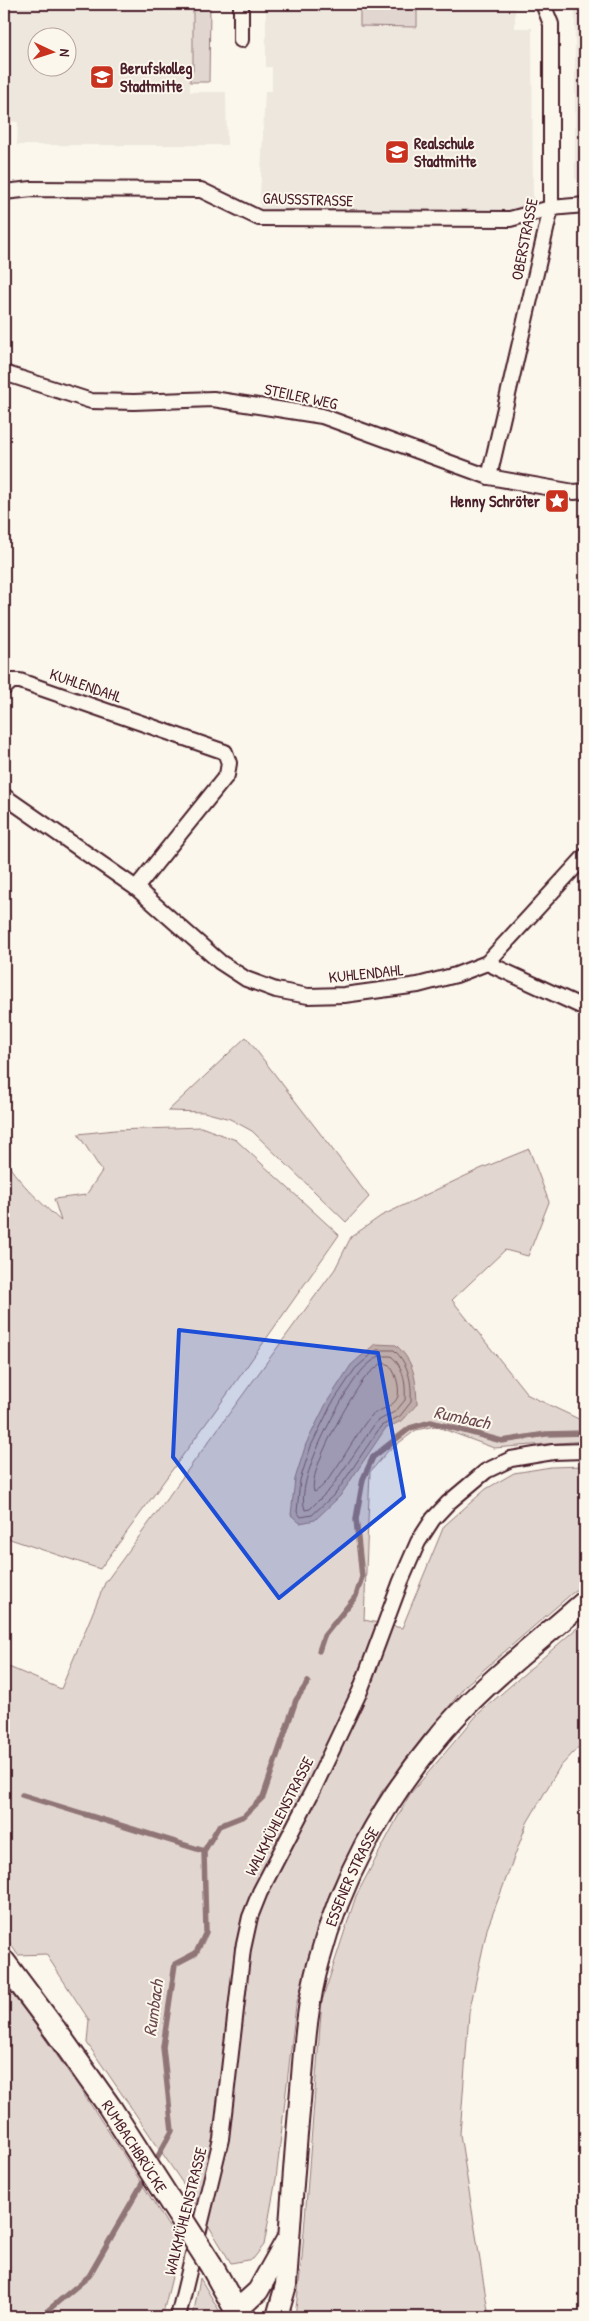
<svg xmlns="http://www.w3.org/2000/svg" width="589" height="2321" font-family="'Patrick Hand',sans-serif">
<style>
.built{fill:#eee7de;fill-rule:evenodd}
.green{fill:#e2d7d0;stroke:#967b7e}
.water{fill:#bfadaa;stroke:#907477}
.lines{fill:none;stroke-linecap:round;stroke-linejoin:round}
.shore{stroke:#79585e;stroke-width:1}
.stream{stroke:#907477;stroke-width:5.5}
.minor-casing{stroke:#4a1f2b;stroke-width:18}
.secondary-casing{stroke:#4a1f2b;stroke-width:24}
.primary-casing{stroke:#4a1f2b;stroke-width:26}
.minor{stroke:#fbf7ec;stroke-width:14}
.secondary{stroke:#fbf7ec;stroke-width:20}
.primary{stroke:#fbf7ec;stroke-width:22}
.primary-bridge-casing{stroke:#4a1f2b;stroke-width:26;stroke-linecap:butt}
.primary-bridge{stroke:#fbf7ec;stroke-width:22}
.marked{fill:#1d4ed8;fill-opacity:0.2;stroke:#1d4ed8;stroke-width:4;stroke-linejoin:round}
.labels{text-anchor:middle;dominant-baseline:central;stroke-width:4;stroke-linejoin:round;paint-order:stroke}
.poi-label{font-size:16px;font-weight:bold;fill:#4a1f2b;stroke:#fbf7ec;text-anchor:start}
.street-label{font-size:16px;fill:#4a1f2b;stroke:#fbf7ec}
.water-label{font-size:18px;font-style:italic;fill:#6d4a51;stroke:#fbf7ec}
</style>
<rect width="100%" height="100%" fill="#fbf7ec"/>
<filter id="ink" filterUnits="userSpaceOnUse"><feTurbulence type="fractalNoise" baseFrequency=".02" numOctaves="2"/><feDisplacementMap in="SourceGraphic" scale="10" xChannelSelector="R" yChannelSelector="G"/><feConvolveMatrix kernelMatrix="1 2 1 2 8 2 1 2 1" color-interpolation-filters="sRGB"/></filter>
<g filter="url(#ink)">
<g class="built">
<path d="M4,4H193V71L190,72V92H226L227,145H17L18,122L4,121ZM38,38H68V68H38Z"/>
<polygon points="266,4 515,4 515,28 532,28 533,213 259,218 265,91 272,91 272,67 266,67"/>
<polygon points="575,4 585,4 585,189 575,178"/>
</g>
<g class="green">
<polygon points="193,4 210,4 209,82 190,82 190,71 193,71"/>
<polygon points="360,4 417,4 417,27 360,26"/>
<polygon points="246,1037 369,1197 346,1222 252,1131 230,1119 204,1112 168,1111"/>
<path d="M201,1127L236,1140L339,1235L231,1389L100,1569L4,1537V1134C9,1144 5,1155 9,1165C13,1176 50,1212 61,1221L54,1199L86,1195L102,1171L78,1134L115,1130Z"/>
<polygon points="529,1149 549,1202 528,1256 505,1250 452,1300 528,1395 585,1422 585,1441 494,1448 435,1426 416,1430 388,1451 370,1472 364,1620 402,1628 444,1526 486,1489 514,1473 551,1467 585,1466 585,1582 466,1685 382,1791 331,1889 296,2005 276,2179 264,2245 253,2259 231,2263 184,2185 87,2043 89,2020 46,1954 18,1955 4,1935 4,1665 61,1689 105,1583 335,1269 351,1237 381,1216 480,1169"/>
<polygon points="585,1621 585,1740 559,1768 527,1823 487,1929 469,2013 460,2134 489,2317 295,2317 302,2257 322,2001 356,1896 410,1794 478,1714"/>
<path d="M4,1983C68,2067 125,2155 180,2245L162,2317H4Z"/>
<polygon points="200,2278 223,2317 193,2317"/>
</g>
<path class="water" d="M375,1344L396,1345C415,1363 416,1379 417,1404L403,1420L385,1429L340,1496L315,1520L300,1523L291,1515L295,1479L306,1444L327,1402L351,1365Z"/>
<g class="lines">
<g class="shore">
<path d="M377,1350H394C409,1364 412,1383 411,1402L400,1416L381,1426L336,1493L312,1515L301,1517L297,1512L300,1480L311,1446L331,1405L355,1369Z"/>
<path d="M379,1356H391C404,1367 406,1384 405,1400L396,1411L376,1422L331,1488L310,1509L305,1510C294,1481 341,1397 359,1374C364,1367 372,1361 379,1356Z"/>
<path d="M382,1363L388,1364C395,1370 400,1386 398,1396C395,1407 379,1409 371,1416C357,1430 329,1488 314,1492C307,1471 350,1398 364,1379C369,1373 376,1368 382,1363Z"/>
</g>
<g class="stream">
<polyline points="319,1651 324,1636 356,1596 362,1577 356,1519 363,1479 373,1457 410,1428 431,1422 502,1441 546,1434 585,1433"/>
<polyline points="22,1795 204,1851"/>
<polyline points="153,2165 172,2131 163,2047 175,1964 196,1953 206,1932 204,1851 219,1826 244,1816 263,1797 296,1700 308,1682"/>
<polyline points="40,2317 89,2276 147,2175"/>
</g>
<defs>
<g id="minor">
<polyline points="241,40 241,4"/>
<polyline points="4,192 32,189 201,190 259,218 510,219 551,208 585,205"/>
<polyline points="4,373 91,401 134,402 213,399 322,416 489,477 574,492 585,491"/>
<polyline points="489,477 551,208 551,24 543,4"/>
<polyline points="4,688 12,681 20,681 225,752 229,763 227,775 136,888"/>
<polyline points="4,796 136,888 220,962 246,979 276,990 308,996 344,995 418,985 456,975 487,963 585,856"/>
<polyline points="487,963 585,1008"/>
<polyline points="178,2317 221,2139 243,1949 250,1917 260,1892 315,1786 360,1691 401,1581 418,1542 433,1519 448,1503 486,1471 511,1459 553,1452 585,1451"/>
</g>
<g id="secondary">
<polyline points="236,2311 258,2291 286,2241"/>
<path id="s1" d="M277,2317L286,2285C290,2224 294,2162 300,2101C304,2054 306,2007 319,1961C340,1882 381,1806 433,1743C476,1689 533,1647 585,1601"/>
</g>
<g id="primary">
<polyline points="4,1962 55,2030"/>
<polyline points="211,2265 240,2317"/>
</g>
</defs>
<use href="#minor" class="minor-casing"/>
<use href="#secondary" class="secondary-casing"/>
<use href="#primary" class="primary-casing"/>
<use href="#minor" class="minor"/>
<use href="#secondary" class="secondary"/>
<use href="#primary" class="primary"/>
<defs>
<g id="primary-bridge">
<path id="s2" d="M55,2030L109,2106L211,2265"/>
</g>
</defs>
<use href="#primary-bridge" class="primary-bridge-casing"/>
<use href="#primary-bridge" class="primary-bridge"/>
</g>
</g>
<path class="marked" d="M179,1330L378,1353L404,1497L279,1598L173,1457Z"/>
<defs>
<symbol id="school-square" viewBox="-11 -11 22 22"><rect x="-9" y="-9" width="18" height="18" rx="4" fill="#c8321e" stroke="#fbf7ec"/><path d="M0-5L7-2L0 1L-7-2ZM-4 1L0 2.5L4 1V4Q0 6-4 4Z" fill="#fff"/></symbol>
<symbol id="sight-square" viewBox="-11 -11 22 22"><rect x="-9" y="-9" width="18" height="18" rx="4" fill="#c8321e" stroke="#fbf7ec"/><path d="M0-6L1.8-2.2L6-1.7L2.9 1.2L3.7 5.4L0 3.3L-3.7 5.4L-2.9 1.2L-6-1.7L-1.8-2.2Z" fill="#fff"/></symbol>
</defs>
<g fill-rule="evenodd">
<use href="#school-square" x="88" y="63" width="28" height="28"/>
<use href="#school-square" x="383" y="138" width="28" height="28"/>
<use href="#sight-square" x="543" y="487" width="28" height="28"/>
</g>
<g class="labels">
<g class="poi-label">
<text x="120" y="68">Berufskolleg<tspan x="120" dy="18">Stadtmitte</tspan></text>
<text x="414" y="143">Realschule<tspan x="414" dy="18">Stadtmitte</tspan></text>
<text x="540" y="501" text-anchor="end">Henny Schröter</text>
</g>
<g class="street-label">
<text transform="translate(308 199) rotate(2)">GAUSSSTRASSE</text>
<text transform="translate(524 239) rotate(-79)">OBERSTRASSE</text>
<text transform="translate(301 396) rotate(12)">STEILER WEG</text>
<text transform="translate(86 685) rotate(19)">KUHLENDAHL</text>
<text transform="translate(366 973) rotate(-6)">KUHLENDAHL</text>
<text transform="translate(279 1816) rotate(-63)">WALKMÜHLENSTRASSE</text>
<text stroke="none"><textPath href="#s1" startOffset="450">ESSENER STRASSE</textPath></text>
<text stroke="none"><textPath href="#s2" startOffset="141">RUMBACHBRÜCKE</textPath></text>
<text transform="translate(185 2211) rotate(-76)">WALKMÜHLENSTRASSE</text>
</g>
<g class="water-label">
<text transform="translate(462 1417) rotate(12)">Rumbach</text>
<text transform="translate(153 2008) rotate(-82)">Rumbach</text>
</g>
</g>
<rect width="589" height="2321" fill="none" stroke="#fbf7ec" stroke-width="20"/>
<rect x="10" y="10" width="569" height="2301" fill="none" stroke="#4a1f2b" stroke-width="2" filter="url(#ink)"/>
<g transform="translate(52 52) rotate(94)"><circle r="24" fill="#fbf7ec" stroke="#b4a19f"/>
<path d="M0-4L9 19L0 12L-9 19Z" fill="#c8321e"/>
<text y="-8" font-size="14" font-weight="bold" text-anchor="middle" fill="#4a1f2b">N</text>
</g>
</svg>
